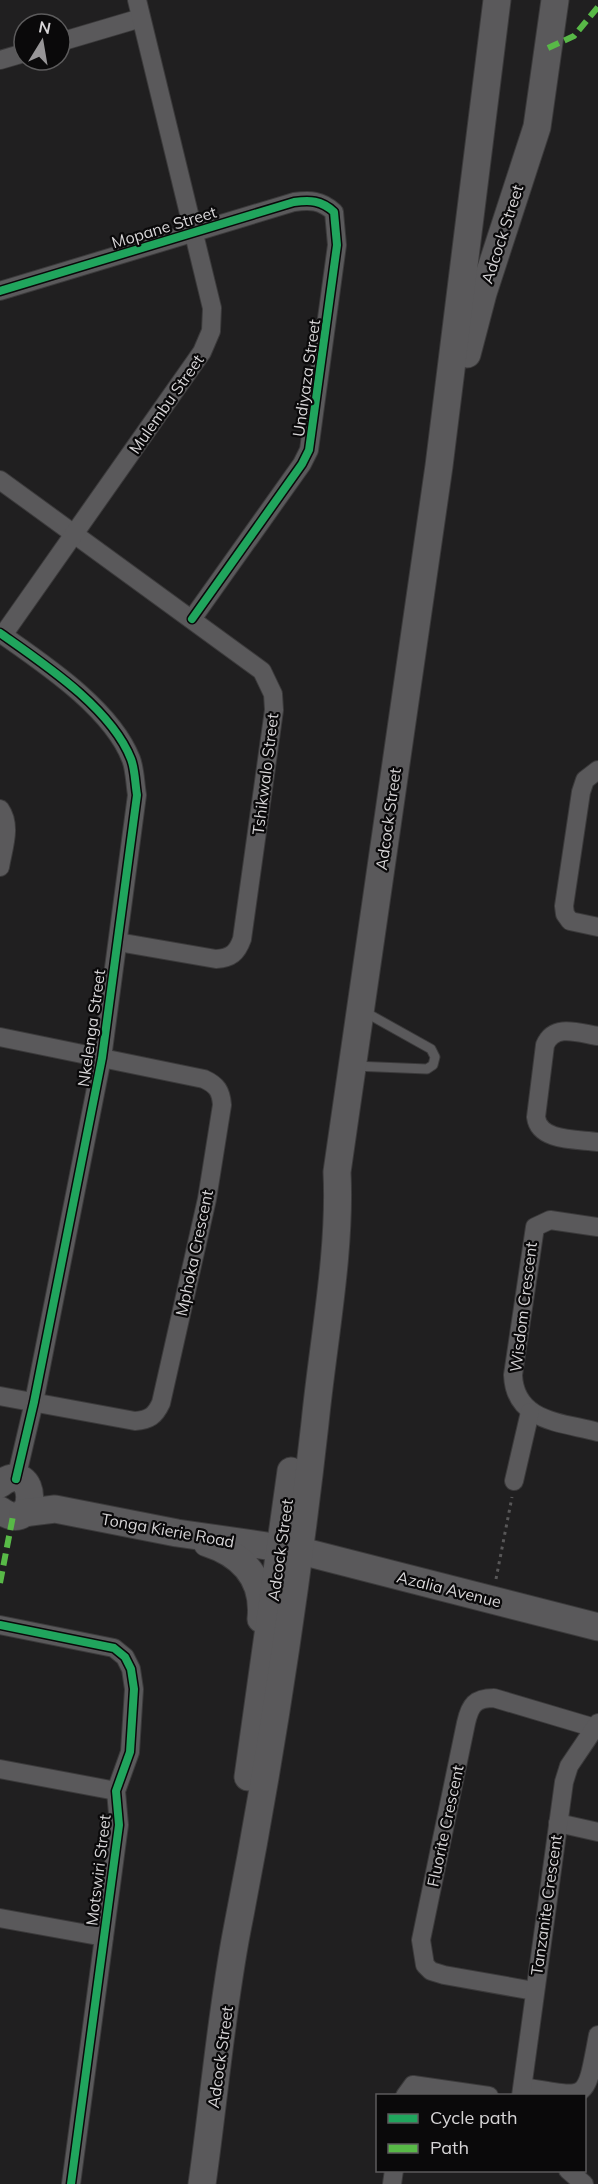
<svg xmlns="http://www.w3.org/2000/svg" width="598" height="2184" font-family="Mulish,sans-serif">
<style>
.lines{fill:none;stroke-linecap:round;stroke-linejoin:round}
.lane-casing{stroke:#3b3a3b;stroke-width:11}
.street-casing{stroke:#3b3a3b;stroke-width:20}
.secondary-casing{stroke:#3b3a3b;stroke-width:29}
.path{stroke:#585758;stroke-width:3;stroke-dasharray:3 4.5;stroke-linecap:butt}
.lane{stroke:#5a595b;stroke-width:9}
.street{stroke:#5a595b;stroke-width:18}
.secondary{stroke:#5a595b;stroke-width:27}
.quiet{stroke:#58b947;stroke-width:6;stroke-dasharray:12 6;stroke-linecap:butt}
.cycleway-casing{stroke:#0a090a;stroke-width:11}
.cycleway{stroke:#20a55d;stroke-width:8}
.labels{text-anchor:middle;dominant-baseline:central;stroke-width:4.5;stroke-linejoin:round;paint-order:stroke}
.street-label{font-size:16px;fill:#d7d5d7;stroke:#0a090a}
</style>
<rect width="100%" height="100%" fill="#201f20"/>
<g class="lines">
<defs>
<polyline id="lane" points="354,1066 427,1069 433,1065 435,1057 431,1049 363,1011"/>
<g id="street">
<polyline points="60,42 141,18"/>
<polyline points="0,60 24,53"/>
<path d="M0,291L294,202C310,200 321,200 334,212L337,245L309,450L302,464L192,619"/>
<path d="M0,480L262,671L273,694L274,710L242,939C237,953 231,958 216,959L118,942"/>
<path d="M0,633C44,664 111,708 131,759C135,769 135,783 137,795L102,1058L34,1402L16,1479"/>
<polyline points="3,635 202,352 211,331 212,308 137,0"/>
<polyline points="598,770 585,780 581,792 564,906 565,914 570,921 598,927"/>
<path d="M0,809C12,826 3,848 0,867"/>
<path d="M598,1036C579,1033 554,1023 545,1045L536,1117C539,1142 578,1139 598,1142"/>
<path d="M0,1037L204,1079C217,1085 221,1091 222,1105L207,1199L161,1403C155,1416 149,1420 135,1421L0,1396"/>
<path d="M598,1227L550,1220L535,1227L513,1375C515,1422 561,1422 598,1432"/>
<polyline points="514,1481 530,1412"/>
<polyline points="0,1625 114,1648 125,1657 131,1669 134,1689 130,1752 116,1791 119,1825 71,2184"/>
<polyline points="0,1769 116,1791"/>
<polyline points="558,1823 598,1832"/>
<polyline points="0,1918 104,1937"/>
<path d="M534,1991L444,1975L431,1971L425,1965L421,1940L466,1723C470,1705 475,1698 494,1698L595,1728"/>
<path d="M523,2087C590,2098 585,2103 598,2035"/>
<polyline points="405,2096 413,2085 489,2096"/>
<polyline points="521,2096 564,1782 569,1766 598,1723"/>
<polyline points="568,2170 584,2184"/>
<polyline points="392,2184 394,2170"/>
</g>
<g id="secondary">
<polyline points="467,354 483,293 537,127 555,0"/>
<path d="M0,1484C39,1454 40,1540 0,1510"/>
<polyline points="23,1513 55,1509 177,1533 301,1551 598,1627"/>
<path d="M207,1543C244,1555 265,1580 261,1619"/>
<polyline points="248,1777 291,1471"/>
<path d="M202,2184C214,2100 221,2013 237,1930C270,1762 296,1593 315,1423C323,1342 341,1252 337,1172L439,466L497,0"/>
</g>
</defs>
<use href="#lane" class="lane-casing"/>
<use href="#street" class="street-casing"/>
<use href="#secondary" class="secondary-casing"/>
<polyline class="path" points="496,1579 512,1497"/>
<use href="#lane" class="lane"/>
<use href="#street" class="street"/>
<use href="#secondary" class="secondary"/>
<g class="quiet">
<polyline points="548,48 574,36 598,7"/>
<polyline points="0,1583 13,1516"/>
</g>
<defs>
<g id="cycleway">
<path d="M0,291L294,202C310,200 321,200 334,212L337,245L309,450L302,464L192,619"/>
<path d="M0,633C44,664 111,708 131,759C135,769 135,783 137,795L102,1058L34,1402L16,1479"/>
<polyline points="0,1625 114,1648 125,1657 131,1669 134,1689 130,1752 116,1791 119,1825 71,2184"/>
</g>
</defs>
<use href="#cycleway" class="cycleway-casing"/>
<use href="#cycleway" class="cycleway"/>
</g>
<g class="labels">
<g class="street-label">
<text transform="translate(164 227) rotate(-17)">Mopane Street</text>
<text transform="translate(502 234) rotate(-72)">Adcock Street</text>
<text transform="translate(306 378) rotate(-82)">Undiyaza Street</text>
<text transform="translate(166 404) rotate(-55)">Mulembu Street</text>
<text transform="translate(265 774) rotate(-83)">Tshikwalo Street</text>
<text transform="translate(388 819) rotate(-82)">Adcock Street</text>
<text transform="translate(91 1028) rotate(-82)">Nkelenga Street</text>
<text transform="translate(194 1253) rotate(-78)">Mphoka Crescent</text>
<text transform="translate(523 1307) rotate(-83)">Wisdom Crescent</text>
<text transform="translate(168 1530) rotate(10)">Tonga Kierie Road</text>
<text transform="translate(280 1550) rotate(-82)">Adcock Street</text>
<text transform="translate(449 1589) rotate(14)">Azalia Avenue</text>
<text transform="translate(445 1826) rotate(-78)">Fluorite Crescent</text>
<text transform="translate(98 1870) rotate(-83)">Motswiri Street</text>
<text transform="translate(546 1905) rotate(-82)">Tanzanite Crescent</text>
<text transform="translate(220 2057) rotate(-82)">Adcock Street</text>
</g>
</g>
<rect x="376" y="2094" width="210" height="78" fill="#0a090a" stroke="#5c5b5c" stroke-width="1.5"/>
<rect x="388" y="2114" width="30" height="9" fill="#20a55d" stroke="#5c5b5c" stroke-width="1.5"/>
<text x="430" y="2124" font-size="18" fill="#d7d5d7">Cycle path</text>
<rect x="388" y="2144" width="30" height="9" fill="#58b947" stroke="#5c5b5c" stroke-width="1.5"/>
<text x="430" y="2154" font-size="18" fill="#d7d5d7">Path</text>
<g transform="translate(42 42) rotate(11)"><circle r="28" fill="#0a090a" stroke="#5c5b5c" stroke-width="1.5"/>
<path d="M0-4.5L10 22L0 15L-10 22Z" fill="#979597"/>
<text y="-9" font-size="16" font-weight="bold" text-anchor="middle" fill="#d7d5d7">N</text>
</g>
</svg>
